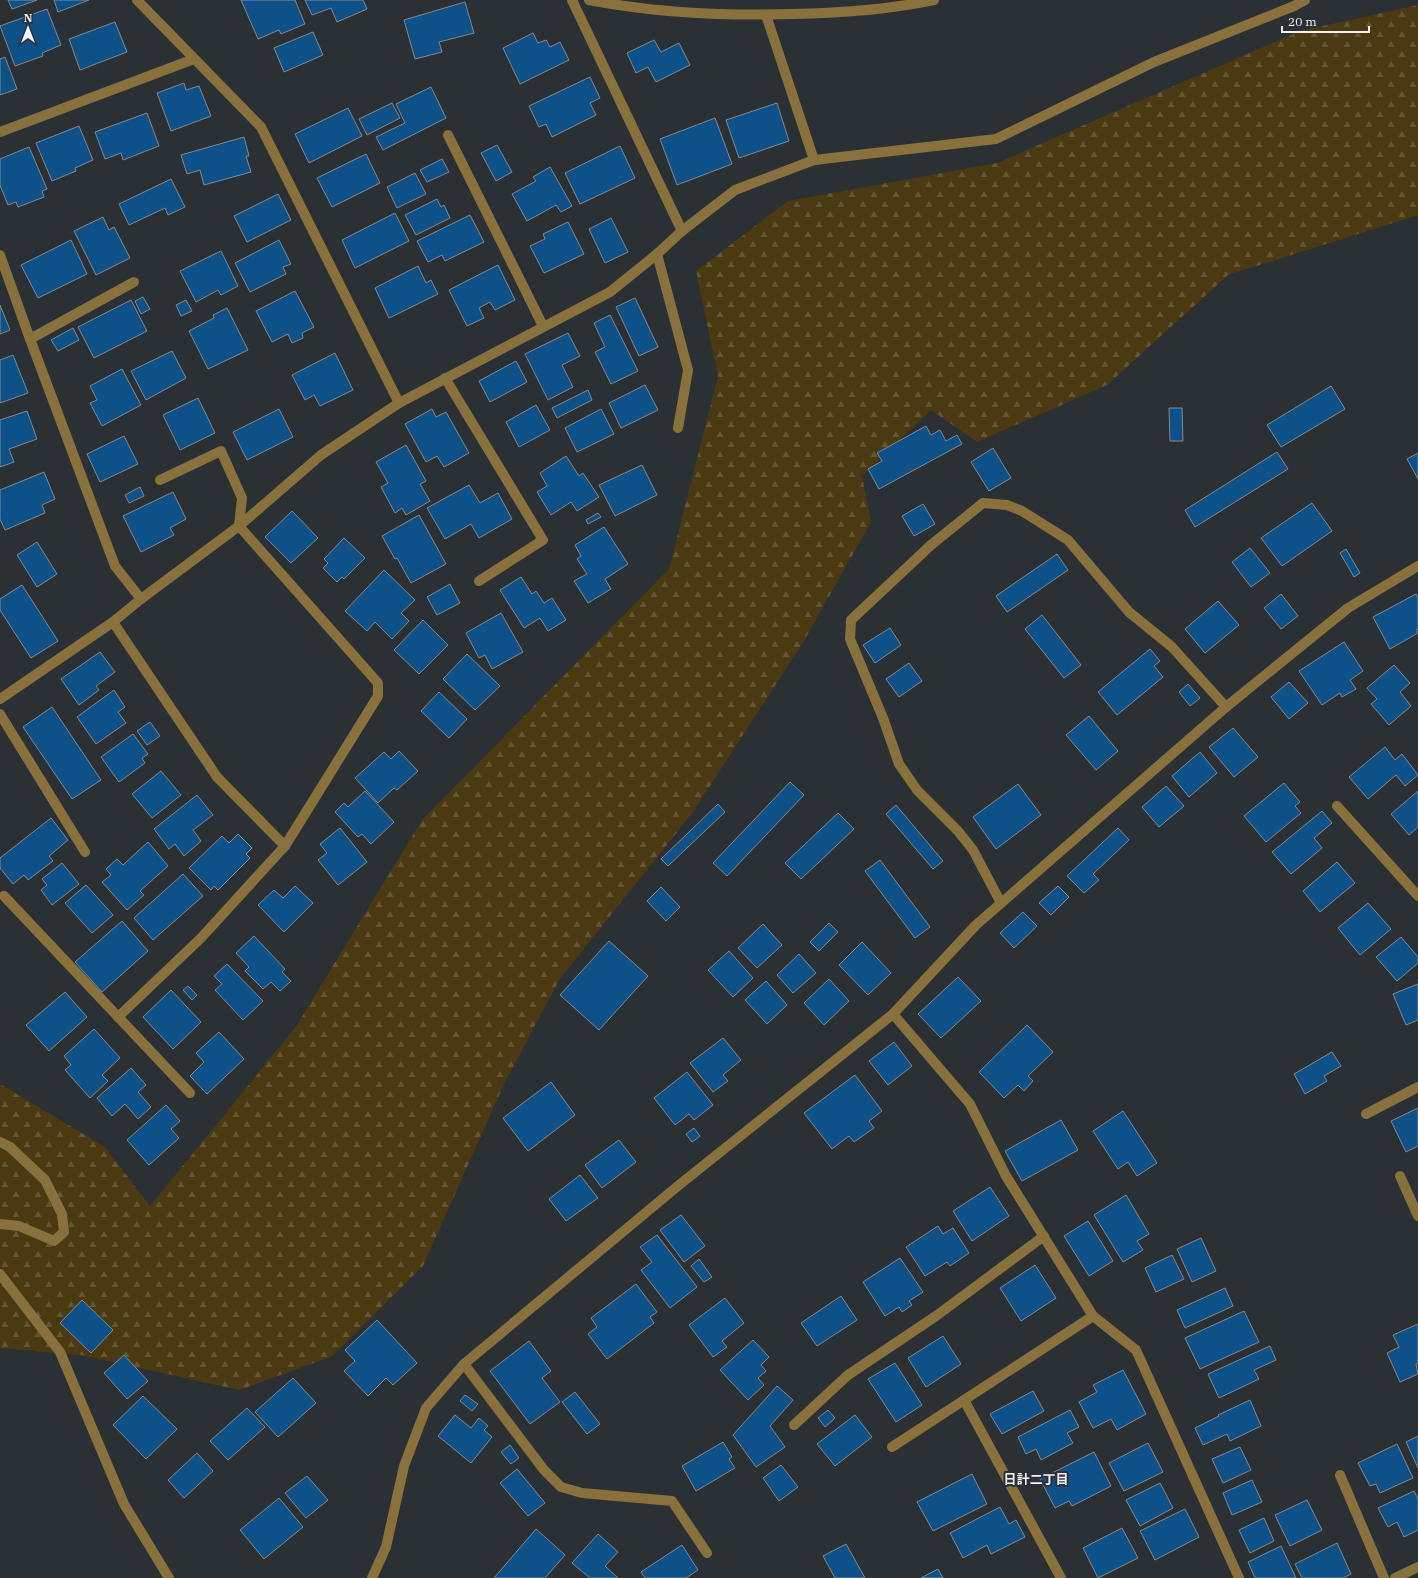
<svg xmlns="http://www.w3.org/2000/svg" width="1418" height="1578" font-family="'IBM Plex Serif','Noto Sans JP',serif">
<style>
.forest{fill:url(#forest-firs)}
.building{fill:#0e5188;stroke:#83898f}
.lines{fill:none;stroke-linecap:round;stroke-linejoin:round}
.minor{stroke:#88713d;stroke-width:10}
.tertiary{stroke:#88713d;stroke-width:10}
.labels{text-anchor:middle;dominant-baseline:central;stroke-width:4;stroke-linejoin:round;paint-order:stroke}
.neighbourhood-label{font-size:13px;font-weight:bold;fill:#eff3f6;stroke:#2b3035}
</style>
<defs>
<pattern id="forest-firs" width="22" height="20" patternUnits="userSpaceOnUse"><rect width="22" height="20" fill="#4a3911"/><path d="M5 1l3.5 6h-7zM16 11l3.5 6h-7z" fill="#645634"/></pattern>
</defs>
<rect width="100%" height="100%" fill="#2b3035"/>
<polygon class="forest" points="1418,5 1418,215 1228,275 1107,385 977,442 931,410 862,476 871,522 802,644 693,812 559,980 504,1084 423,1266 331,1357 239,1390 81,1355 0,1348 0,1084 105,1147 150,1206 295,1028 422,820 669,569 718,376 696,271 788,201 997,163 1300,31"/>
<g class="building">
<polygon points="8,0 37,0 12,9"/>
<polygon points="54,0 89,0 58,12"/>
<polygon points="241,0 295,0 305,24 281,34 279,30 258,39"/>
<polygon points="305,0 363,0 367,9 337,22 331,8 312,15"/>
<polygon points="465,2 474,33 439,42 442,52 415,59 404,20"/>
<polygon points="47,9 61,45 42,53 43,56 15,66 0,26"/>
<polygon points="115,22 127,52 80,70 69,39"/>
<polygon points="313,32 323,55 284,72 274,48"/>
<polygon points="533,33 538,43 546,40 550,47 560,42 569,60 520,84 503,48"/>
<polygon points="654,40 661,52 679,43 690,65 656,82 648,67 636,73 627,53"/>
<polygon points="5,57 17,89 0,95 0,59"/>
<polygon points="590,77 600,98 590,103 596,115 552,137 546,124 539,127 529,106"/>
<polygon points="184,83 186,90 199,86 211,116 171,131 157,93"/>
<polygon points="431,87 446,118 383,150 376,137 405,123 396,104"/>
<polygon points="392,103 400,118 367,135 359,119"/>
<polygon points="777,103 789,141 739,158 726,120"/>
<polygon points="348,108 362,136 309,163 295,134"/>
<polygon points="147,113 159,146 123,160 121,153 105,159 95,132"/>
<polygon points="715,118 732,164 677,185 660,139"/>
<polygon points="79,126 93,160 75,168 76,171 52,181 36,143"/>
<polygon points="244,137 249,156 246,156 251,172 204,185 200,170 187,174 181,155"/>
<polygon points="497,145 512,172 496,181 481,153"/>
<polygon points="620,146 635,178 580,204 565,173"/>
<polygon points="29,147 47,189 42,191 44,197 18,207 16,202 8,205 0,185 0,159"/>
<polygon points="366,154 380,183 332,207 317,178"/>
<polygon points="442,159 449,172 427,182 420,170"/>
<polygon points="550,167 572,206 561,212 556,205 527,221 512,194 536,181 533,177"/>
<polygon points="415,173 426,194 397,208 387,187"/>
<polygon points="171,179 185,207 168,215 165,208 129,225 119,204"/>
<polygon points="278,194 291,220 247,242 234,216"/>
<polygon points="437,199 441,207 444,205 450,218 416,235 405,215"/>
<polygon points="395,213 409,241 355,268 342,240"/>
<polygon points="470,215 484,242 445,261 442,255 428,262 417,241"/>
<polygon points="103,217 109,230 114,227 130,258 96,275 74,231"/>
<polygon points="611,218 628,252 605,263 589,229"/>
<polygon points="568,222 584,254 544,273 530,246 545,239 543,234"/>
<polygon points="71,240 87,274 38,298 21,265"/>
<polygon points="279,240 291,264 283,267 286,274 250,292 235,263"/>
<polygon points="221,251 238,286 221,295 218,290 196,302 180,271"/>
<polygon points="498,265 515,300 495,310 490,302 479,308 484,318 467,326 449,290"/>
<polygon points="418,266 426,283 431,280 438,294 389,318 375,288"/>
<polygon points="295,291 314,327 302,333 303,338 292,343 288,334 272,342 256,311"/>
<polygon points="143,297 150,309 141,314 135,301"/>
<polygon points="635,298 658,347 639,356 616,307"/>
<polygon points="131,300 147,331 94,358 78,327"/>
<polygon points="186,300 192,311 181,316 176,305"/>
<polygon points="0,305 10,330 0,334"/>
<polygon points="227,308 248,350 208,369 189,331 214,318 213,315"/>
<polygon points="610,315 638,371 611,384 595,352 605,347 594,323"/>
<polygon points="73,328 79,340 58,351 51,340"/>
<polygon points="568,333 580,356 562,365 573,387 548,400 525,354"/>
<polygon points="172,351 186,378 146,400 131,371"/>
<polygon points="335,353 353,390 320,406 314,395 305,400 292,375"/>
<polygon points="13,355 28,393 0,403 0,360"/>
<polygon points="516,361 527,382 490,402 479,381"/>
<polygon points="122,369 141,405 102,426 90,403 97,400 90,386"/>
<polygon points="645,385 658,410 621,428 609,403"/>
<polygon points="1331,386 1345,409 1281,447 1267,425"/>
<polygon points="588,390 592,400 557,418 552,408"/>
<polygon points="198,398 215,433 180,450 163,415"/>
<polygon points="536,405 550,430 519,447 506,422"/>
<polygon points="1169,408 1182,408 1183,441 1170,441"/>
<polygon points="279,409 293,437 247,460 233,432"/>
<polygon points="432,409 436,417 446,412 469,453 444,467 437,456 426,462 405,424"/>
<polygon points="601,409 614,434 577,452 565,428"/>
<polygon points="27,411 37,439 9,449 14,462 0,467 0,420"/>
<polygon points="926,426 931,435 940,430 946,441 957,435 962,444 879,489 868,469 882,461 877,453"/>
<polygon points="124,436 138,464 100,482 87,454"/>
<polygon points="406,445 426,481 420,484 430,501 406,515 402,508 395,513 381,487 388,483 376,462"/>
<polygon points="993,448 1011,478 989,491 971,462"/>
<polygon points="1277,452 1288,469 1195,527 1185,510"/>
<polygon points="1418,453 1418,479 1407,459"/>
<polygon points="566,456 579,476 583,473 599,497 577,511 571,502 551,515 537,492 547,486 540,473"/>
<polygon points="642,465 657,495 615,516 599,485"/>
<polygon points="44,472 55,499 42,505 45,513 5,530 0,519 0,490"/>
<polygon points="469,485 480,503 498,493 512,519 479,538 471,524 445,539 427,508"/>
<polygon points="140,487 144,496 129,503 125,495"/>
<polygon points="173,492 186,519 170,528 174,535 141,552 123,516"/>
<polygon points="1312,503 1332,531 1282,566 1261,538"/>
<polygon points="923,504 935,524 914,536 902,516"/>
<polygon points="292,511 318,538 291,563 265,537"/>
<polygon points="598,513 601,517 588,524 586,520"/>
<polygon points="419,515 446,564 411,583 397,558 395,559 382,536"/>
<polygon points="604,527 628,564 605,579 611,589 588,603 574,581 587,574 577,559 581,556 575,545"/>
<polygon points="344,538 365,558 344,579 342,577 337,582 323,568 328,563 324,559"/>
<polygon points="37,542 57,574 37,587 17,555"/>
<polygon points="1250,548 1270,573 1251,587 1232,562"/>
<polygon points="1346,549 1360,573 1354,577 1340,553"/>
<polygon points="1057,554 1068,570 1007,612 996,596"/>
<polygon points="384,570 415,600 401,613 409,621 392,639 375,622 367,631 345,611"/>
<polygon points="521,577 532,594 536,591 544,603 552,598 566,620 548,631 540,618 524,628 500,590"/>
<polygon points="450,584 460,603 437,615 427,597"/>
<polygon points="22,585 58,641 31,658 0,610 0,599"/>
<polygon points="1281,594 1298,616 1281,629 1264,608"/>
<polygon points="1416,594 1418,598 1418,629 1416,630 1418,633 1390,649 1373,617"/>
<polygon points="1218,601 1239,625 1205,653 1185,629"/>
<polygon points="501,613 523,652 492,669 485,655 479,658 466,633"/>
<polygon points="1042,615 1081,665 1064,678 1025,629"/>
<polygon points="423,620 448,645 419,674 394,650"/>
<polygon points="890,628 901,645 875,663 863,645"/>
<polygon points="1344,642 1363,671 1350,680 1356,689 1342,697 1340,693 1322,705 1299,671"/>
<polygon points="1150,649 1160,661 1154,666 1163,677 1117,715 1098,692"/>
<polygon points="100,652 115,672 96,686 99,690 79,705 61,679"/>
<polygon points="467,654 500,686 475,710 443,679"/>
<polygon points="909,663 922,681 899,697 886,679"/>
<polygon points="1394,665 1410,683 1400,692 1411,706 1389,725 1371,704 1377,699 1367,688"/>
<polygon points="1289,682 1308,703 1289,719 1271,697"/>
<polygon points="1188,684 1200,698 1190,706 1179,692"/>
<polygon points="114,690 125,707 118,712 126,723 96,744 77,717"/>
<polygon points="439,692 467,719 449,738 421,711"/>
<polygon points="52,707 101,780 72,799 23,727"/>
<polygon points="1089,716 1118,751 1096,770 1066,735"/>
<polygon points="150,722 160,736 147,745 137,731"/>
<polygon points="1233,728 1258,757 1234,777 1209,747"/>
<polygon points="133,734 148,754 142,758 145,763 119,782 101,757"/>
<polygon points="1385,747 1395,760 1402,754 1418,775 1405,786 1396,775 1368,799 1349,777"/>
<polygon points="399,751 418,771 397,790 394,788 378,803 355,778 384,752 391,759"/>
<polygon points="1200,752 1217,773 1189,797 1172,776"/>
<polygon points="161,771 181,795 152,818 132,794"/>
<polygon points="790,782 804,795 727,876 713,863"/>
<polygon points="1284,783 1300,802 1295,806 1301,813 1266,842 1244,816"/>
<polygon points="1018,784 1041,815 996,849 973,817"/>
<polygon points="1166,786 1184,806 1159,827 1142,807"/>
<polygon points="365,791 394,822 371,844 362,834 358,837 335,812 344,803 348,807"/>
<polygon points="1418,791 1418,827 1409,835 1391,814"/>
<polygon points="197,795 213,815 193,830 201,841 184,856 175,844 169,849 154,829"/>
<polygon points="718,804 725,812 668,866 661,859"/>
<polygon points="896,805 943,861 933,869 886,814"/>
<polygon points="1322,811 1332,823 1314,838 1322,848 1291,874 1272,852"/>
<polygon points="838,813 854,829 801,879 785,863"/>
<polygon points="51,818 68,840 49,856 53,861 28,880 24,875 13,884 0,868 0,858"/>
<polygon points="340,828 367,862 338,885 318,860 327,853 320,844"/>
<polygon points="1118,828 1129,840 1093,874 1099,880 1084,893 1067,876"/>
<polygon points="238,834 252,848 246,854 250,858 218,890 214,886 211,890 189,868 222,836 229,843"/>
<polygon points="148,842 168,866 140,891 144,895 127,910 102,882 111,875 106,869 117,859 123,865"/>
<polygon points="880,860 930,927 915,938 865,871"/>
<polygon points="1337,862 1355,883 1320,912 1303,891"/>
<polygon points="62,863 79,884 52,905 41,890 47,885 42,879"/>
<polygon points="183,874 203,896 153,940 134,918"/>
<polygon points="86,885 113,915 92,933 65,903"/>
<polygon points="295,886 313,903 284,932 258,905 274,890 283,898"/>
<polygon points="1058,886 1069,897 1051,915 1039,903"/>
<polygon points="661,887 680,907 666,921 647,901"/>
<polygon points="1368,903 1391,929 1360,955 1338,928"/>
<polygon points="1023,912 1037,926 1014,948 1000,933"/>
<polygon points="122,921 148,951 102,992 75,962"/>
<polygon points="829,923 838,932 819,951 810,942"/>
<polygon points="763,924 782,945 757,968 738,948"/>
<polygon points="254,936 285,969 282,972 291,981 280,991 271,982 263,989 245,971 249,967 236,953"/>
<polygon points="1401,937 1418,957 1418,963 1397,981 1376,957"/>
<polygon points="609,941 648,976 599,1030 560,995"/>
<polygon points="862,942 891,973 868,995 839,965"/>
<polygon points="729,951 753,978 733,997 708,970"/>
<polygon points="799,954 816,973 793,993 777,975"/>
<polygon points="227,964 263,1001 243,1020 215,990 222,984 214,976"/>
<polygon points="958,977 981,1001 941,1038 918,1014"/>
<polygon points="829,979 849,1001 824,1025 804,1003"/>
<polygon points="766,981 787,1005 767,1024 745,1000"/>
<polygon points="1418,984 1418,1020 1406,1025 1393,994"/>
<polygon points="188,986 197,995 192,1000 183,990"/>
<polygon points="171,990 201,1022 173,1049 143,1017"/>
<polygon points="65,992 87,1017 49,1051 26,1025"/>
<polygon points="1027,1025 1053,1052 1028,1076 1033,1081 1024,1091 1018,1085 1004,1098 979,1072"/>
<polygon points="94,1029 120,1058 102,1075 108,1081 90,1098 65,1070 71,1065 64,1056"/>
<polygon points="219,1032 244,1059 207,1094 190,1076 204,1062 196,1053"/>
<polygon points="723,1038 741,1060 723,1075 728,1081 713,1092 690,1063"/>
<polygon points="894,1042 912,1066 888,1085 869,1061"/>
<polygon points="1332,1052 1341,1066 1324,1076 1327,1081 1305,1094 1294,1074"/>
<polygon points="131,1068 146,1085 138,1092 151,1107 138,1119 125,1104 112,1116 97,1098"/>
<polygon points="687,1072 713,1105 694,1120 689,1114 675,1125 654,1098"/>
<polygon points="855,1075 882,1111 869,1121 874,1128 854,1142 849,1136 832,1149 804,1113"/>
<polygon points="551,1082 575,1115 528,1151 503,1118"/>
<polygon points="166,1105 180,1121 171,1129 179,1138 149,1165 127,1140"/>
<polygon points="1418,1108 1418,1146 1406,1152 1391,1121"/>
<polygon points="1123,1111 1157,1163 1137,1176 1128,1162 1118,1169 1093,1131"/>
<polygon points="1061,1120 1078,1150 1022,1181 1005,1151"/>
<polygon points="694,1128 700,1136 692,1142 686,1134"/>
<polygon points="619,1140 636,1162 602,1188 585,1165"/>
<polygon points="580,1175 598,1198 566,1221 549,1199"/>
<polygon points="990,1187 1009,1216 972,1241 953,1211"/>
<polygon points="1126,1195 1149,1234 1137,1241 1143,1250 1123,1262 1094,1215"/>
<polygon points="681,1215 705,1246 684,1262 660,1230"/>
<polygon points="1088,1221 1113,1261 1089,1276 1064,1236"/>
<polygon points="938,1226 943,1234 953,1228 969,1253 950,1266 947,1262 925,1276 906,1247"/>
<polygon points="657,1235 697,1287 670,1308 641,1270 652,1262 640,1247"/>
<polygon points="1201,1238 1216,1271 1192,1282 1177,1249"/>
<polygon points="1172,1255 1184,1279 1156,1292 1145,1268"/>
<polygon points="900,1258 923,1292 909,1301 912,1305 902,1312 899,1307 885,1316 863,1282"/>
<polygon points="699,1259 712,1277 704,1282 691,1266"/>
<polygon points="1035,1265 1056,1298 1021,1321 1000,1288"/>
<polygon points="636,1284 657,1312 650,1317 654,1323 607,1359 588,1334 597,1327 591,1318"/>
<polygon points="1225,1288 1233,1306 1185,1328 1177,1310"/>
<polygon points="841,1296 857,1320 817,1346 801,1323"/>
<polygon points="725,1298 744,1323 722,1341 727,1347 713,1357 689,1325"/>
<polygon points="82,1300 113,1330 91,1353 60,1323"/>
<polygon points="1244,1311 1259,1342 1200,1369 1185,1338"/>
<polygon points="377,1320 417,1363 393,1385 386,1378 368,1396 344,1371 355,1361 345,1350"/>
<polygon points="1418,1324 1418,1363 1416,1364 1418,1374 1400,1382 1387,1353 1399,1347 1393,1335"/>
<polygon points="943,1336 961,1364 926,1387 908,1358"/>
<polygon points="753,1340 769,1357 761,1365 766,1371 758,1378 764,1385 748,1400 720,1370"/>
<polygon points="529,1341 551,1371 542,1378 560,1402 530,1424 490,1371"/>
<polygon points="1270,1346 1276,1360 1254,1370 1259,1379 1219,1398 1208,1374"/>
<polygon points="124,1355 148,1381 127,1399 104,1373"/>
<polygon points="895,1363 922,1405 896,1422 868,1379"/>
<polygon points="1123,1370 1146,1414 1117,1430 1111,1419 1093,1428 1079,1402 1097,1392 1093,1385"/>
<polygon points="293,1378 316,1403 278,1437 255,1412"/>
<polygon points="777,1386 793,1400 770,1426 785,1447 756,1467 733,1435"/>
<polygon points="1033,1391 1044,1411 1002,1434 990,1414"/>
<polygon points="575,1392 600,1424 587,1434 562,1402"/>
<polygon points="465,1395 478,1404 472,1411 460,1401"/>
<polygon points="143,1396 177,1429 146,1459 113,1425"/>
<polygon points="1250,1400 1261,1426 1230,1441 1227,1434 1203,1445 1195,1428 1219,1416 1218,1415"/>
<polygon points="247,1408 265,1427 228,1460 210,1441"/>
<polygon points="828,1410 835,1418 825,1427 818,1418"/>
<polygon points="1070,1410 1079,1427 1067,1433 1073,1443 1041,1460 1036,1449 1026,1454 1018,1437"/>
<polygon points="455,1415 471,1428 479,1418 488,1426 484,1430 492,1437 471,1463 438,1436"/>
<polygon points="855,1415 872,1437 835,1466 817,1444"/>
<polygon points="1418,1436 1418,1468 1406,1442"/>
<polygon points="723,1442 732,1457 729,1459 735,1468 696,1491 682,1466"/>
<polygon points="1148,1443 1163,1472 1124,1491 1109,1463"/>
<polygon points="1397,1444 1413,1478 1380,1493 1376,1484 1370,1486 1358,1463"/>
<polygon points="510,1445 519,1458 511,1464 501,1452"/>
<polygon points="1240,1447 1251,1470 1223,1483 1212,1459"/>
<polygon points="1094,1452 1111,1486 1072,1506 1069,1501 1055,1508 1040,1479"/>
<polygon points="197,1453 213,1471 184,1498 168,1480"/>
<polygon points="781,1465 798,1487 779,1501 763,1478"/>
<polygon points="517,1469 545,1503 528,1516 500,1483"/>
<polygon points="972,1474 987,1504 933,1531 917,1502"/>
<polygon points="307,1476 328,1500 306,1518 285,1493"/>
<polygon points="1252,1480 1262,1502 1232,1515 1223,1493"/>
<polygon points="1160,1483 1173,1508 1140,1526 1126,1500"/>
<polygon points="1414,1491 1418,1499 1418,1530 1404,1537 1397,1522 1388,1527 1378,1508"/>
<polygon points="279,1498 303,1527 264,1559 240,1530"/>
<polygon points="1307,1500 1322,1530 1290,1546 1275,1515"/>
<polygon points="1000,1507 1009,1524 1016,1520 1025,1537 991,1554 987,1545 963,1558 950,1533"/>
<polygon points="1185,1509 1199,1537 1155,1560 1140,1531"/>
<polygon points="1264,1518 1274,1541 1250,1553 1239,1530"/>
<polygon points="1122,1528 1138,1558 1098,1578 1083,1548"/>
<polygon points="536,1529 565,1555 545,1578 494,1578"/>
<polygon points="598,1534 618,1552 605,1566 618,1578 590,1578 572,1563"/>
<polygon points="1337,1543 1351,1574 1343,1578 1302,1578 1295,1564"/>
<polygon points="846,1544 865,1578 835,1578 823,1556"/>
<polygon points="682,1545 698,1570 686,1578 645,1578 641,1572"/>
<polygon points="1281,1546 1296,1578 1255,1578 1248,1562"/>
<polygon points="938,1569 943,1578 921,1578"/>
</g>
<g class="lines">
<g class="minor">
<polyline points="137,0 261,127 399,403"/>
<polyline points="572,0 682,231"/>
<polyline points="766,15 814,160"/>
<polyline points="0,132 194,59"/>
<polyline points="448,135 543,326"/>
<polyline points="657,254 688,370 678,428"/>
<polyline points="0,255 30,339 115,566 141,599"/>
<polyline points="30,339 134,282"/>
<polyline points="445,378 543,540 479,581"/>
<polyline points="160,480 221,451 242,498 239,526 378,683 378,696 285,846"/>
<polyline points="113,622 217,777 285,846 201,938 118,1017"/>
<polyline points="0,699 113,622 141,599 239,526 321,455 399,403 610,292 657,254 682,231 735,190 814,160 996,139 1154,62 1294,6 1305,0"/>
<polyline points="0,714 85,852"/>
<polyline points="1337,806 1418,896"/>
<polyline points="4,896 190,1093"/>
<polyline points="1001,903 973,850 958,831 917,790 899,764 883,718 850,639 851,620 931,545 983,503 1007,505 1022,511 1068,540 1129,612 1172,647 1226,707"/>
<polyline points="893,1014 970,1104 1006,1176 1093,1316 1136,1350 1239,1578"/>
<polyline points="1366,1114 1418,1087"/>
<polyline points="0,1142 10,1147 45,1180 62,1214 64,1232 54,1241 19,1226 0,1224"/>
<polyline points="1400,1176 1418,1216"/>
<polyline points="0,1274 60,1352 124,1504 169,1578"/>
<polyline points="464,1364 544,1470 561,1487 582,1493 672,1501 707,1553"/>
<polyline points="964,1400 1061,1578"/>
<polyline points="794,1425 848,1375 936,1316 1044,1236"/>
<polyline points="892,1447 1093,1316"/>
<polyline points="1340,1475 1384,1578"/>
<polyline points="372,1578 386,1547 404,1466 426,1408 464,1364 679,1185 893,1014 976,925 1226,707 1348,608 1418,566"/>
<polyline points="1395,1578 1418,1567"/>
</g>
<path class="tertiary" d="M589,0C656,13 724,16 792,14C839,13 887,10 934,0"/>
</g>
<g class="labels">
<g class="neighbourhood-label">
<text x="1036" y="1479">日計二丁目</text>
</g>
</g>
<g transform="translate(28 28)" stroke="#2b3035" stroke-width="3" paint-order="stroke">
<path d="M0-3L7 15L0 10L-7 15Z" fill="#eff3f6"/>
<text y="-6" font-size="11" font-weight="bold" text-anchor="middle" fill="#eff3f6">N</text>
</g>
<path d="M1282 26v6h87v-6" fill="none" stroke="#eff3f6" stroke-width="2"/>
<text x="1288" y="26" font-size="12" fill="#eff3f6" stroke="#2b3035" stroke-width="3" paint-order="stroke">20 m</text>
</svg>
